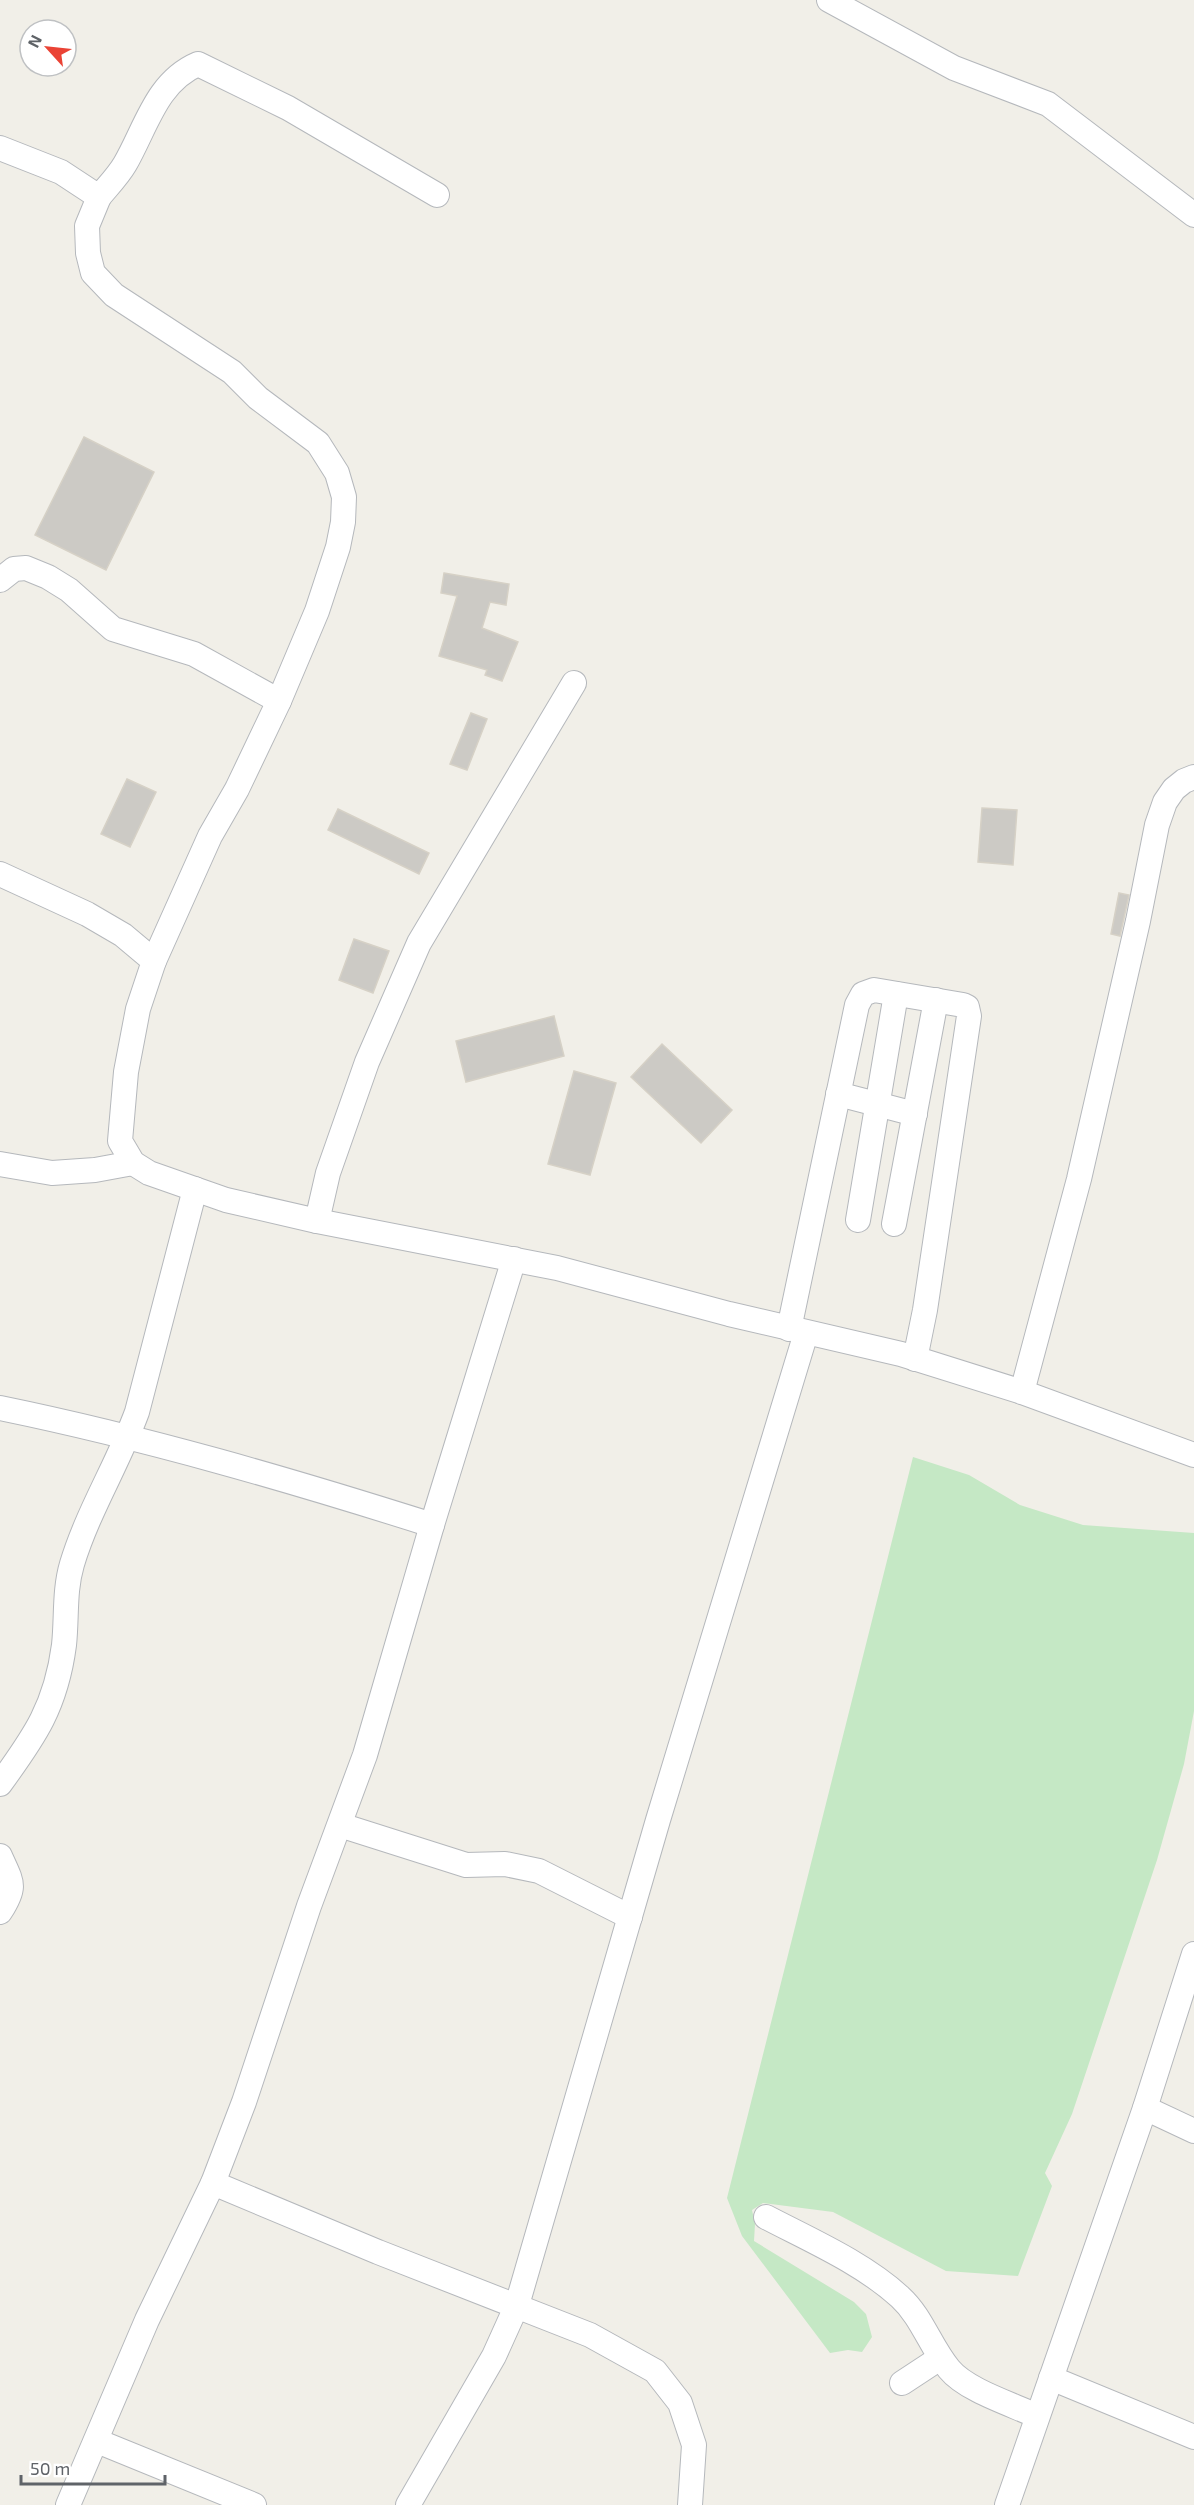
<svg xmlns="http://www.w3.org/2000/svg" width="1194" height="2505" font-family="'Exo 2',sans-serif">
<style>
.green{fill:#c5e8c5}
.building{fill:#cccac5;stroke:#d6d1c6;stroke-width:1.5}
.lines{fill:none;stroke-linecap:round;stroke-linejoin:round}
.minor-casing{stroke:#b5b8bc;stroke-width:26}
.minor{stroke:#fff;stroke-width:24}
</style>
<rect width="100%" height="100%" fill="#f1efe8"/>
<polygon class="green" points="913,1457 969,1475 1020,1505 1083,1525 1194,1533 1194,1711 1184,1764 1157,1860 1072,2114 1045,2173 1052,2186 1018,2276 946,2271 833,2212 763,2203 752,2210 755,2224 754,2241 854,2302 866,2314 872,2337 862,2352 848,2350 830,2353 742,2236 727,2198"/>
<g class="building">
<polygon points="84,437 154,472 106,570 35,535"/>
<polygon points="444,573 509,584 506,605 490,602 482,628 518,642 502,681 485,675 487,670 439,656 457,596 441,593"/>
<polygon points="471,713 487,719 467,770 450,764"/>
<polygon points="127,779 156,792 130,847 101,834"/>
<polygon points="982,808 1017,810 1013,865 978,862"/>
<polygon points="338,809 429,853 419,874 328,830"/>
<polygon points="1119,893 1129,895 1120,936 1111,934"/>
<polygon points="354,939 389,951 373,993 339,980"/>
<polygon points="554,1016 564,1056 466,1082 456,1041"/>
<polygon points="662,1044 732,1110 701,1143 631,1077"/>
<polygon points="574,1071 616,1083 590,1175 548,1164"/>
</g>
<g class="lines">
<defs>
<g id="minor">
<polyline points="829,0 954,68 1048,104 1194,215"/>
<path d="M0,148L61,172L99,197C108,186 118,176 125,164C146,128 156,82 198,64L288,108L437,195"/>
<polyline points="99,197 87,226 88,253 93,273 114,295 232,372 258,398 318,443 337,473 344,497 343,522 338,547 317,611 279,701 237,789 210,836 154,961"/>
<polyline points="0,580 14,569 26,568 48,577 69,590 113,629 194,654 279,701"/>
<polyline points="0,874 87,914 123,935 154,961 138,1009 126,1072 120,1141 133,1163 149,1173 226,1200 317,1221 557,1268 729,1314 901,1354 1022,1392 1194,1455"/>
<polyline points="838,1094 915,1114"/>
<polyline points="0,1164 52,1173 95,1170 133,1163"/>
<polyline points="858,1220 896,994"/>
<polyline points="317,1221 328,1173 367,1062 419,943 574,683"/>
<polyline points="894,1224 936,1000"/>
<polyline points="789,1329 857,1005 863,994 874,990 963,1005 967,1007 969,1016 925,1310 915,1359"/>
<polyline points="1022,1392 1079,1179 1138,921 1157,825 1165,802 1174,789 1184,781 1194,777"/>
<path d="M0,1408C146,1438 290,1480 432,1525"/>
<path d="M0,1784C35,1736 56,1706 64,1645C67,1617 64,1591 72,1564C88,1511 118,1464 137,1412L195,1189"/>
<polyline points="340,1825 466,1865 505,1864 539,1871 630,1917"/>
<path d="M0,1856C12,1883 17,1886 0,1912"/>
<polyline points="1145,2108 1194,2131"/>
<polyline points="213,2183 378,2252 590,2335 655,2371 680,2403 694,2445 690,2505"/>
<path d="M766,2217C810,2240 863,2263 900,2297C922,2317 930,2346 949,2369C966,2390 1011,2404 1037,2416"/>
<polyline points="1051,2378 1194,2437"/>
<polyline points="902,2383 940,2358"/>
<polyline points="97,2441 254,2505"/>
<polyline points="68,2505 147,2320 213,2183 244,2102 309,1906 365,1755 432,1525 514,1259"/>
<polyline points="408,2505 494,2356 517,2305 658,1820 806,1333"/>
<polyline points="1007,2505 1145,2108 1194,1954"/>
</g>
</defs>
<use href="#minor" class="minor-casing"/>
<use href="#minor" class="minor"/>
</g>
<g transform="translate(48 48) rotate(297)"><circle r="28" fill="#ffffff" stroke="#bfc1c3" stroke-width="1.5"/>
<path d="M0-4.5L10 22L0 15L-10 22Z" fill="#ea4335"/>
<text y="-9" font-size="16" font-weight="bold" text-anchor="middle" fill="#5f6368">N</text>
</g>
<path d="M21 2475v9h144v-9" fill="none" stroke="#5f6368" stroke-width="3"/>
<text x="30" y="2475" font-size="18" fill="#5f6368" stroke="#ffffff" stroke-width="4.5" paint-order="stroke">50 m</text>
</svg>
